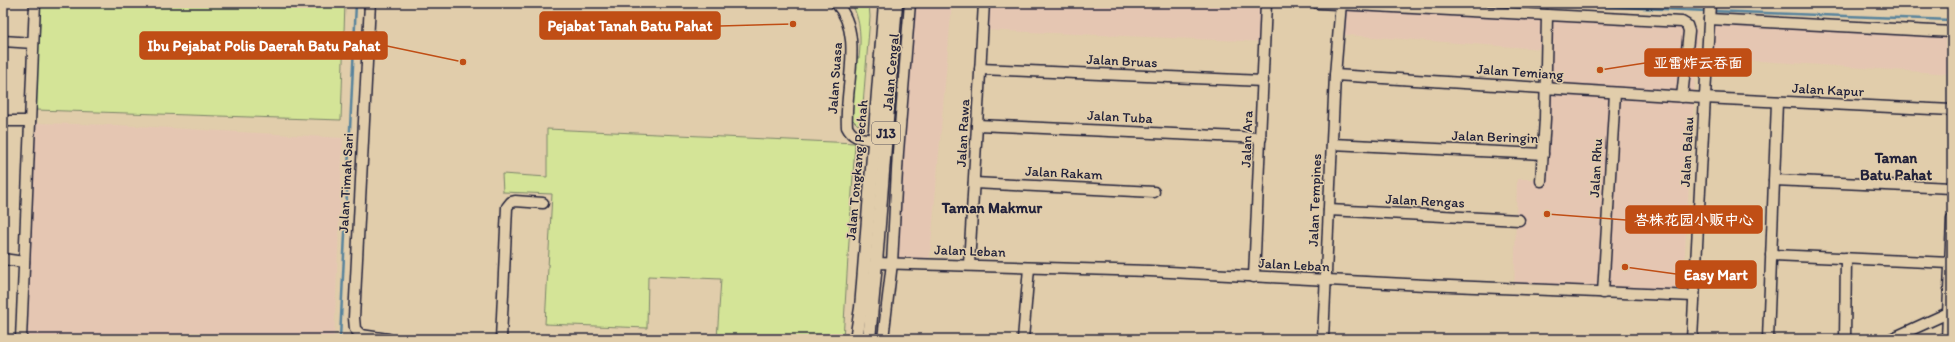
<svg xmlns="http://www.w3.org/2000/svg" width="1955" height="342" font-family="Itim,'LXGW WenKai TC',sans-serif">
<style>
.built{fill:#e5c6b2}
.green{fill:#d4e497;stroke:#7b8369}
.lines{fill:none;stroke-linecap:round;stroke-linejoin:round}
.stream{stroke:#58839c;stroke-width:2.5}
.minor-casing{stroke:#22223b;stroke-width:13}
.major-casing{stroke:#22223b;stroke-width:15}
.minor{stroke:#e1cdab;stroke-width:10}
.major{stroke:#e1cdab;stroke-width:12}
.labels{text-anchor:middle;dominant-baseline:central;stroke-width:3;stroke-linejoin:round;paint-order:stroke}
.shield{fill:#e1cdab;stroke:#5b555d;stroke-width:1}
.shield-label{font-size:13px;font-weight:bold;fill:#22223b}
.street-label{font-size:14px;fill:#22223b;stroke:#e1cdab}
.neighbourhood-label{font-size:15px;font-weight:bold;fill:#22223b;stroke:#e1cdab}
.leader{fill:none;stroke:#c04e15;stroke-width:1.5}
.callout-dot{fill:#c04e15;stroke:#e1cdab;stroke-width:1.5}
.callout{fill:#c04e15;stroke:#c04e15;stroke-width:1.5}
.callout-label{font-size:15px;text-anchor:middle;font-weight:bold;fill:#fff}
</style>
<rect width="100%" height="100%" fill="#e1cdab"/>
<filter id="ink" filterUnits="userSpaceOnUse"><feTurbulence type="fractalNoise" baseFrequency=".025" numOctaves="2"/><feDisplacementMap in="SourceGraphic" scale="8" xChannelSelector="R" yChannelSelector="G"/><feConvolveMatrix kernelMatrix="1 2 1 2 8 2 1 2 1" color-interpolation-filters="sRGB"/></filter>
<g filter="url(#ink)">
<g class="built">
<polygon points="907,3 952,3 929,268 888,268"/>
<polygon points="981,3 1268,3 1267,42 980,30"/>
<polygon points="1336,3 1684,19 1698,30 1682,302 1514,293 1517,179 1539,179 1543,49 1333,34"/>
<polygon points="1705,15 1952,29 1952,74 1702,57"/>
<polygon points="35,123 117,125 343,138 334,339 27,339"/>
</g>
<g class="green">
<polygon points="40,3 181,3 284,7 285,3 345,3 341,120 36,110"/>
<path d="M842,3H869L870,17L862,117L858,125L850,117L853,58H859C861,39 861,21 852,4L846,6Z"/>
<polygon points="547,129 855,143 843,339 717,339 721,279 648,276 647,328 545,324 552,194 503,192 502,174 547,177"/>
</g>
<g class="lines">
<g class="stream">
<polyline points="1534,3 1707,11"/>
<polyline points="1712,11 1952,20"/>
<polyline points="340,339 356,3"/>
</g>
<defs>
<g id="minor">
<polyline points="370,3 354,318 355,329 361,335 388,339"/>
<path d="M836,3C865,34 844,88 847,127C853,139 861,138 874,140"/>
<polyline points="1317,3 1682,22 1687,25 1689,31 1682,97"/>
<polyline points="1709,19 1952,32"/>
<polyline points="3,41 33,43"/>
<polyline points="980,69 1263,81"/>
<polyline points="1335,75 1704,98 1952,110"/>
<polyline points="3,121 30,121"/>
<polyline points="977,125 1261,138"/>
<polyline points="1332,144 1543,154"/>
<polyline points="1774,180 1952,188"/>
<polyline points="1541,181 1545,119 1547,15"/>
<polyline points="974,183 1154,192"/>
<polyline points="1329,210 1519,220"/>
<polyline points="1771,255 1950,263"/>
<polyline points="3,259 24,262"/>
<polyline points="876,263 1150,271 1425,285 1694,296"/>
<polyline points="969,265 984,3"/>
<polyline points="1254,277 1266,3"/>
<polyline points="1603,293 1615,93"/>
<polyline points="21,339 35,3"/>
<polyline points="501,339 507,207 511,202 515,201 543,203"/>
<polyline points="883,339 892,263 898,152 910,3"/>
<polyline points="1023,339 1029,268"/>
<polyline points="1323,339 1335,75 1341,3"/>
<polyline points="1692,339 1710,3"/>
<polyline points="1768,339 1777,102"/>
<polyline points="1845,339 1846,258"/>
<polyline points="1891,339 1948,313"/>
<polyline points="1947,339 1952,219"/>
</g>
<g id="major">
<polyline points="856,339 861,308 885,3"/>
<polyline points="869,339 876,263 896,3"/>
</g>
</defs>
<use href="#minor" class="minor-casing"/>
<use href="#major" class="major-casing"/>
<use href="#minor" class="minor"/>
<use href="#major" class="major"/>
</g>
</g>
<g class="labels">
<rect class="shield" x="872" y="122" width="28" height="22" rx="3"/>
<g class="shield-label">
<text x="886" y="133">J13</text>
</g>
<g class="street-label">
<text transform="translate(1122 61) rotate(3)">Jalan Bruas</text>
<text transform="translate(891 72) rotate(-85)">Jalan Cengal</text>
<text transform="translate(1520 72) rotate(4)">Jalan Temiang</text>
<text transform="translate(835 78) rotate(-86)">Jalan Suasa</text>
<text transform="translate(1828 90) rotate(3)">Jalan Kapur</text>
<text transform="translate(1120 117) rotate(3)">Jalan Tuba</text>
<text transform="translate(963 133) rotate(-87)">Jalan Rawa</text>
<text transform="translate(1495 137) rotate(2)">Jalan Beringin</text>
<text transform="translate(1247 139) rotate(-88)">Jalan Ara</text>
<text transform="translate(1687 152) rotate(-87)">Jalan Balau</text>
<text transform="translate(1596 168) rotate(-87)">Jalan Rhu</text>
<text transform="translate(857 170) rotate(-85)">Jalan Tongkang Pechah</text>
<text transform="translate(1064 173) rotate(3)">Jalan Rakam</text>
<text transform="translate(346 183) rotate(-87)">Jalan Timah Sari</text>
<text transform="translate(1315 200) rotate(-88)">Jalan Tempines</text>
<text transform="translate(1425 201) rotate(3)">Jalan Rengas</text>
<text transform="translate(970 251) rotate(2)">Jalan Leban</text>
<text transform="translate(1294 265) rotate(3)">Jalan Leban</text>
</g>
<g class="neighbourhood-label">
<text x="1896" y="158">Taman<tspan x="1896" dy="17">Batu Pahat</tspan></text>
<text x="992" y="208">Taman Makmur</text>
</g>
</g>
<path class="leader" d="M793 24L720 26M463 62L387 46M1600 70L1645 63M1547 214L1626 220M1625 267L1676 274"/>
<g class="callout-dot">
<circle cx="793" cy="24" r="4"/>
<circle cx="463" cy="62" r="4"/>
<circle cx="1600" cy="70" r="4"/>
<circle cx="1547" cy="214" r="4"/>
<circle cx="1625" cy="267" r="4"/>
</g>
<g class="callout">
<rect x="540" y="12" width="180" height="27" rx="4"/>
<rect x="140" y="32" width="247" height="27" rx="4"/>
<rect x="1645" y="49" width="106" height="27" rx="4"/>
<rect x="1626" y="206" width="136" height="27" rx="4"/>
<rect x="1676" y="261" width="80" height="27" rx="4"/>
</g>
<g class="callout-label">
<text x="630" y="31">Pejabat Tanah Batu Pahat</text>
<text x="264" y="51">Ibu Pejabat Polis Daerah Batu Pahat</text>
<text x="1698" y="68">亚雷炸云吞面</text>
<text x="1694" y="225">峇株花园小贩中心</text>
<text x="1716" y="280">Easy Mart</text>
</g>
<rect width="1955" height="342" fill="none" stroke="#e1cdab" stroke-width="16"/>
<rect x="8" y="8" width="1939" height="326" fill="none" stroke="#22223b" stroke-width="1.5" filter="url(#ink)"/>
</svg>
